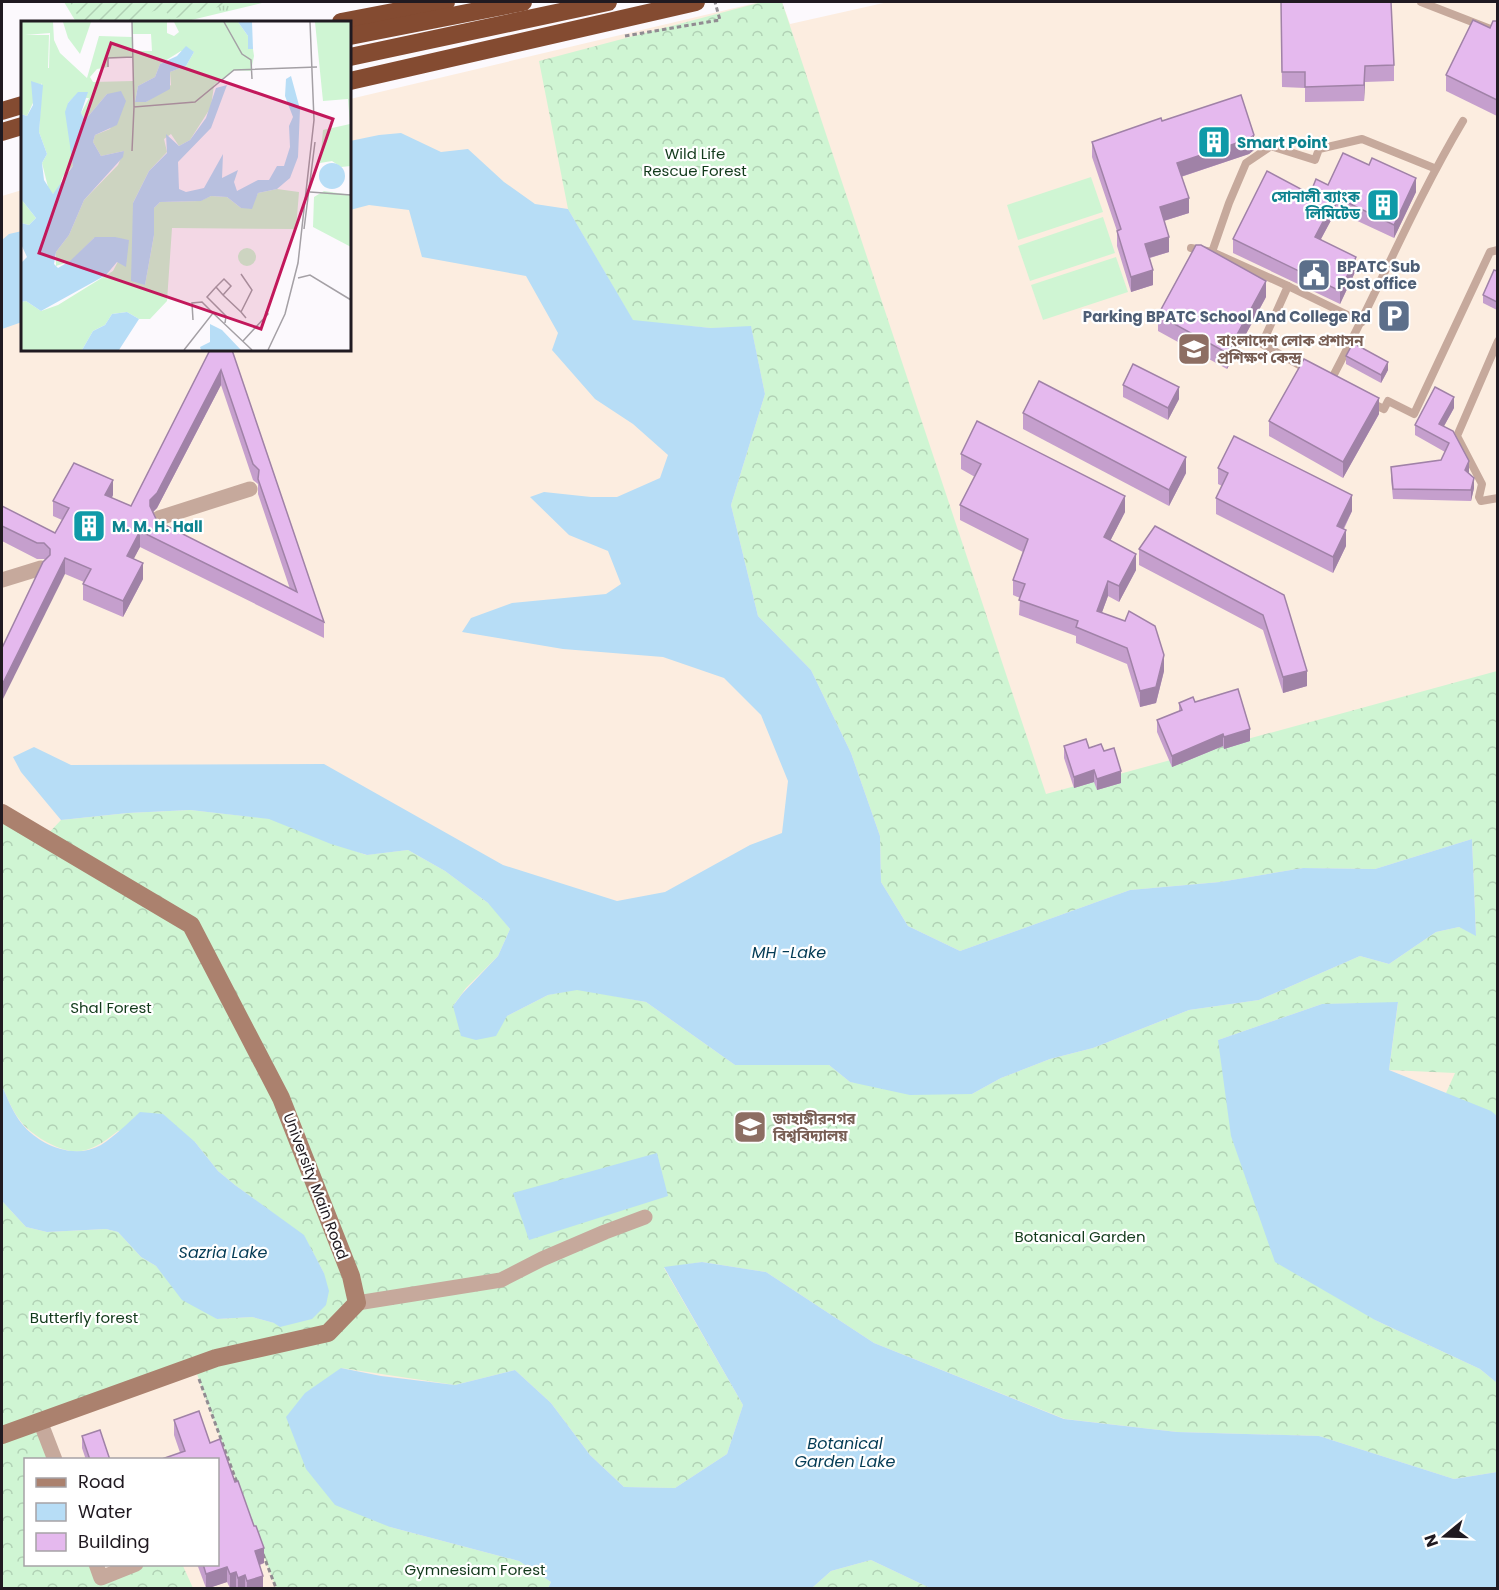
<svg xmlns="http://www.w3.org/2000/svg" width="1499" height="1590" font-family="Poppins,'Noto Sans Bengali',sans-serif">
<style>
.education{fill:#fcede0;fill-rule:evenodd}
.grass{fill:url(#grass-tufts)}
.forest{fill:url(#forest-crowns)}
.garden{fill:url(#garden-furrows)}
.pitch{fill:#cff5d3}
.water{fill:#b7ddf6}
.lines{fill:none;stroke-linecap:round;stroke-linejoin:round}
.path{stroke:#918c92;stroke-width:3;stroke-dasharray:4.5 3;stroke-linecap:butt}
.lane{stroke:#c6a99c;stroke-width:8}
.street{stroke:#c6a99c;stroke-width:15}
.secondary{stroke:#ab816e;stroke-width:18}
.highway{stroke:#844b31;stroke-width:18}
.wall{fill:#c59fcd;fill-rule:evenodd}
.shaded-wall{fill:#a082a7}
.building{fill:#e5b9ee;stroke:#a082a7;stroke-width:1.5;fill-rule:evenodd}
.labels{text-anchor:middle;dominant-baseline:central;stroke-width:4.5;stroke-linejoin:round;paint-order:stroke}
.culture-label{font-size:15px;font-weight:bold;fill:#0d838f;stroke:#fff;text-anchor:start}
.park-label{font-size:15px;fill:#123a1b;stroke:#fff}
.service-label{font-size:15px;font-weight:bold;fill:#4e5e75;stroke:#fff;text-anchor:start}
.education-label{font-size:15px;font-weight:bold;fill:#785e54;stroke:#fff;text-anchor:start}
.street-label{font-size:15px;fill:#201a21;stroke:#fff}
.water-label{font-size:16px;font-style:italic;fill:#033b55;stroke:#fff}
.inset-road{fill:none;stroke:#a4a0a5;stroke-width:1.5}
.view{fill:#c2185b;fill-opacity:0.15;stroke:#c2185b;stroke-width:3}
.inset-edge{fill:none;stroke:#201a21;stroke-width:3}
</style>
<defs>
<pattern id="grass-tufts" width="24" height="20" patternUnits="userSpaceOnUse" patternTransform="scale(1.5)"><rect width="24" height="20" fill="#cff5d3"/><path d="M3 7l-1-3M5 7V3M7 7l1-3M15 17l-1-3M17 17v-4M19 17l1-3" fill="none" stroke="#b1d1b5"/></pattern>
<pattern id="forest-crowns" width="20" height="18" patternUnits="userSpaceOnUse" patternTransform="scale(1.5)"><rect width="20" height="18" fill="#cff5d3"/><path d="M2 6a3 3 0 1 1 6 0M12 15a3 3 0 1 1 6 0" fill="none" stroke="#b1d1b5"/></pattern>
<pattern id="garden-furrows" width="10" height="10" patternUnits="userSpaceOnUse" patternTransform="scale(1.5)"><rect width="10" height="10" fill="#cff5d3"/><path d="M-1 1l2-2M0 10L10 0M9 11l2-2" fill="none" stroke="#b1d1b5"/></pattern>
</defs>
<rect width="100%" height="100%" fill="#fcf9fd"/>
<path class="education" d="M760,2H782L790,24L888,2H1497V1588H2V196L22,190V350H350V99ZM26,1460H218V1564H26Z"/>
<polygon class="grass" points="64,2 266,2 183,22 76,22"/>
<g class="forest">
<path d="M762,2H782L1046,794L1497,671V1128L1446,1093L1455,1073L1389,1070L1398,1003L1322,1004L1218,1040L1375,1320L1480,1369L1497,1383V1472L1454,1479L1319,1436L1177,1432L1065,1419L874,1343L766,1272L702,1262L664,1268L743,1405L727,1454L675,1488L624,1487L590,1455L551,1403L515,1370L455,1385L341,1368L390,1527L519,1561L551,1582L548,1588H276L194,1366L40,1421L55,1459L26,1460V1564L96,1565L101,1578L136,1565H180L183,1566L193,1588H2V1434L5,1433L2,1423V1201L26,1227L47,1232L106,1229L118,1232L141,1257L156,1266L168,1280L217,1319L252,1317L274,1323L324,1273L304,1236L235,1185L218,1171L195,1142L118,1131C90,1153 76,1159 43,1140C35,1135 24,1127 19,1119C12,1110 7,1097 2,1086V813L44,838L61,820L128,813L190,810L273,819L366,855L408,850L445,871L492,906L510,929L498,956L466,988L453,1006L507,1016L548,995L577,989L646,1002L735,1065H829L850,1082L972,1094L1001,1078L1050,1059L1093,1048L1189,1010L1259,1000L1360,956L1389,964L1436,932L1459,927L1476,935L1472,839L1375,869L1303,868L1220,882L1130,890L960,951L908,926L881,882L880,836L851,753L811,670L758,616L731,505L765,394L751,327L711,328L633,321L568,209L539,61Z"/>
<polygon points="871,1560 930,1588 812,1588 831,1571"/>
</g>
<polygon class="garden" points="70,2 238,2 172,19 162,7 131,22 81,22"/>
<g class="pitch">
<polygon points="1091,177 1103,212 1018,240 1007,205"/>
<polygon points="1103,217 1115,253 1030,281 1018,246"/>
<polygon points="1116,257 1128,292 1043,320 1031,285"/>
</g>
<g class="water">
<polygon points="401,133 441,152 468,149 504,182 535,204 568,209 633,320 711,328 751,326 765,394 731,505 758,616 811,670 851,753 880,836 881,882 908,926 960,951 1130,890 1220,882 1303,868 1375,869 1472,839 1476,936 1459,927 1436,932 1389,964 1360,956 1259,1000 1189,1010 1093,1048 1050,1059 1001,1078 972,1094 910,1095 850,1082 829,1065 735,1065 646,1002 577,990 548,995 507,1016 496,1036 476,1040 461,1036 453,1006 462,994 498,956 510,929 488,903 445,871 408,850 367,855 331,844 269,819 190,810 128,813 61,820 21,772 13,757 34,747 71,765 324,764 503,865 617,901 665,892 750,845 782,833 788,781 761,715 724,678 663,657 563,649 462,632 471,618 512,603 606,594 621,584 608,551 569,535 530,497 544,492 591,497 617,497 660,478 668,455 633,424 595,399 552,350 558,333 526,276 422,257 409,210 369,205 350,210 350,141 379,135"/>
<polygon points="22,231 22,322 2,329 2,240 9,234"/>
<polygon points="1398,1002 1389,1070 1491,1111 1497,1116 1497,1383 1480,1369 1375,1320 1275,1262 1231,1136 1218,1040 1322,1004"/>
<path d="M2,1086C7,1097 12,1110 19,1120C36,1144 73,1161 101,1145C115,1136 128,1123 140,1112L163,1114L195,1142L218,1171L235,1185L304,1235L324,1273L329,1291L326,1305L312,1319L280,1327L274,1323L252,1317L217,1319L182,1300L156,1266L141,1257L118,1232L106,1229L47,1232L26,1227L2,1201Z"/>
<polygon points="657,1153 668,1196 529,1240 513,1193"/>
<polygon points="702,1262 766,1272 874,1343 1064,1419 1177,1432 1319,1436 1454,1479 1497,1472 1497,1588 930,1588 871,1560 831,1571 812,1588 548,1588 551,1582 519,1561 390,1527 335,1505 306,1469 286,1417 305,1393 341,1368 381,1376 455,1385 515,1370 551,1403 590,1455 624,1487 675,1488 727,1454 743,1405 664,1267"/>
</g>
<g class="lines">
<g class="path">
<polyline points="625,36 720,20 715,2"/>
<polyline points="199,1379 237,1483"/>
<polyline points="263,1554 276,1588"/>
</g>
<g class="lane">
<polyline points="1421,2 1498,32"/>
<polyline points="1191,248 1212,252 1229,203 1246,163 1271,146 1315,160 1319,149 1362,139 1434,168"/>
<polyline points="1212,252 1288,286"/>
<polyline points="1498,341 1457,436 1482,484 1479,497 1481,501 1498,498"/>
<polyline points="1308,370 1262,344 1288,286 1362,322"/>
<path d="M1329,382H1330C1376,296 1413,205 1463,121"/>
<polyline points="1371,403 1384,409 1388,401 1414,414 1490,252 1498,250"/>
</g>
<g class="street">
<polyline points="159,518 250,489"/>
<polyline points="2,580 41,568"/>
<polyline points="357,1303 501,1280 542,1259 605,1232 645,1217"/>
<polyline points="40,1421 55,1460"/>
<polyline points="96,1564 101,1578 136,1564"/>
</g>
<polyline class="secondary" points="2,813 191,925 281,1098 351,1276 357,1303 328,1333 216,1358 2,1435"/>
<g class="highway">
<polyline points="341,22 446,2"/>
<polyline points="350,36 523,2"/>
<polyline points="350,57 608,2"/>
<polyline points="350,81 696,2"/>
<polyline points="2,111 22,105"/>
<polyline points="2,132 22,126"/>
</g>
</g>
<g class="wall">
<polygon points="1281,2 1394,65 1394,81 1365,82 1364,101 1305,102 1305,88 1282,87"/>
<polygon points="1497,21 1497,116 1446,91 1446,75 1490,28"/>
<polygon points="1162,121 1254,150 1249,154 1181,177 1189,213 1164,221 1169,252 1150,258 1153,285 1131,292 1117,246 1117,231 1092,157 1092,142"/>
<polygon points="1328,185 1416,192 1394,238 1336,211 1321,239 1356,270 1340,304 1233,253 1233,239 1310,194"/>
<polygon points="1497,271 1497,310 1483,303 1483,295"/>
<polygon points="1266,297 1227,369 1158,331 1158,315"/>
<polygon points="1406,312 1400,326 1388,320 1388,316"/>
<path d="M232,350L324,622V638L140,547L133,559L143,579L123,617L83,600V584L84,582L65,574L44,559H37L2,541V506L55,533L62,520L53,516V501L113,495L112,498L131,506ZM221,385L253,480L258,484V494L290,589L157,521L153,512L157,508Z"/>
<polygon points="1346,356 1388,370 1381,383 1346,364"/>
<polygon points="1123,385 1179,399 1168,420 1123,397"/>
<polygon points="1454,408 1444,426 1469,472 1468,473 1474,488 1471,501 1393,499 1391,478 1391,467 1441,460 1445,452 1415,435 1415,425"/>
<polygon points="1023,413 1186,473 1169,506 1023,429"/>
<polygon points="1379,414 1343,478 1269,436 1269,421"/>
<polygon points="961,454 1125,512 1110,541 1136,570 1119,602 1108,596 1102,612 1164,671 1156,703 1140,707 1127,664 1076,643 1076,636 1019,615 1020,598 1013,595 1013,580 1023,552 960,520 960,505 975,477 961,469"/>
<polygon points="1218,468 1352,511 1344,529 1346,546 1333,573 1216,514 1216,498 1222,486 1218,484"/>
<polygon points="1139,549 1284,595 1307,686 1283,693 1263,630 1139,565"/>
<polygon points="1195,702 1250,741 1224,749 1223,746 1172,767 1157,732 1157,720 1179,711 1179,703"/>
<polygon points="1064,746 1089,748 1104,751 1121,783 1097,790 1094,782 1074,788 1064,758"/>
<polygon points="174,1420 210,1443 264,1563 260,1565 263,1588 230,1588 227,1582 209,1588 206,1588 197,1564 218,1564 174,1435"/>
<polygon points="82,1436 110,1460 86,1460 82,1448"/>
</g>
<g class="shaded-wall">
<polygon points="1365,66 1365,82 1364,101 1364,85"/>
<polygon points="1254,135 1254,150 1249,154 1177,178 1177,163"/>
<polygon points="1416,178 1416,192 1394,238 1394,225"/>
<polygon points="1336,197 1336,211 1315,250 1315,237"/>
<polygon points="1189,198 1189,213 1160,222 1160,207"/>
<polygon points="1169,237 1169,252 1145,259 1145,244"/>
<polygon points="1356,257 1356,270 1340,304 1340,291"/>
<polygon points="1153,270 1153,285 1131,292 1131,277"/>
<polygon points="1266,281 1266,297 1227,369 1227,353"/>
<polygon points="1406,308 1406,312 1400,326 1400,322"/>
<polygon points="1388,362 1388,370 1381,383 1381,375"/>
<polygon points="221,370 221,385 157,508 150,515 150,500"/>
<polygon points="1179,387 1179,399 1168,420 1168,408"/>
<polygon points="1454,397 1454,408 1439,435 1439,424"/>
<polygon points="1379,398 1379,414 1343,478 1343,462"/>
<polygon points="1186,457 1186,473 1169,506 1169,490"/>
<polygon points="1469,461 1469,472 1465,481 1465,470"/>
<polygon points="1474,478 1474,488 1471,501 1471,490"/>
<polygon points="113,480 113,495 105,510 105,495"/>
<polygon points="1352,495 1352,511 1337,541 1337,526"/>
<polygon points="1125,496 1125,512 1104,553 1104,537"/>
<polygon points="1346,530 1346,546 1333,573 1333,557"/>
<polygon points="140,531 140,547 127,572 127,556"/>
<polygon points="1136,554 1136,570 1119,602 1119,586"/>
<polygon points="65,558 65,574 2,701 2,685"/>
<polygon points="143,563 143,579 123,617 123,601"/>
<polygon points="1108,581 1108,596 1097,626 1097,611"/>
<polygon points="1164,655 1164,671 1156,703 1140,707 1140,691"/>
<polygon points="1307,671 1307,686 1283,693 1283,677"/>
<polygon points="1250,729 1250,741 1224,749 1224,737"/>
<polygon points="1223,734 1223,746 1172,767 1172,756"/>
<polygon points="1094,770 1094,782 1074,788 1074,777"/>
<polygon points="1121,771 1121,783 1097,790 1097,779"/>
<polygon points="264,1548 264,1563 255,1566 255,1551"/>
<polygon points="227,1567 227,1582 209,1588 206,1588 206,1574"/>
<polygon points="236,1572 236,1588 230,1588 230,1574"/>
<polygon points="245,1575 245,1588 238,1588 238,1578"/>
<polygon points="263,1576 263,1588 247,1588 247,1581"/>
</g>
<g class="building">
<polygon points="1281,2 1391,2 1394,65 1365,66 1364,85 1305,87 1305,72 1282,72"/>
<polygon points="1473,20 1490,28 1493,21 1497,21 1497,100 1446,75"/>
<polygon points="1241,95 1254,135 1249,139 1177,163 1189,198 1160,207 1169,237 1145,244 1153,270 1131,277 1117,231 1121,229 1092,142 1161,118 1162,121"/>
<polygon points="1343,153 1369,165 1372,158 1416,178 1394,225 1336,197 1315,237 1356,257 1340,291 1233,239 1267,171 1310,194 1316,179 1328,185"/>
<polygon points="1196,245 1201,245 1266,281 1227,353 1158,315"/>
<polygon points="1494,270 1497,271 1497,302 1483,295"/>
<polygon points="1394,303 1406,308 1400,322 1388,316"/>
<polygon points="1353,343 1388,362 1381,375 1346,356"/>
<path d="M210,350H232L324,622L140,531L127,556L143,563L123,601L83,584L91,569L65,558L2,685V648L43,562L50,555V549L44,543H37L2,526V506L55,533L69,508L53,501L74,463L113,480L105,495L131,506ZM221,370L253,464L259,470L258,479L297,592L157,521L150,506V500L157,493Z"/>
<polygon points="1304,359 1379,398 1343,462 1269,421"/>
<polygon points="1133,364 1179,387 1168,408 1123,385"/>
<polygon points="1039,381 1186,457 1169,490 1023,413"/>
<polygon points="1435,387 1454,397 1439,424 1453,431 1469,461 1465,470 1474,478 1471,490 1393,489 1391,467 1441,460 1449,443 1415,425"/>
<polygon points="977,421 1125,496 1104,537 1136,554 1119,586 1108,581 1097,611 1125,621 1129,611 1155,626 1164,655 1156,687 1140,691 1127,648 1076,627 1078,621 1019,600 1025,584 1013,580 1028,539 960,505 981,464 961,454"/>
<polygon points="1234,436 1352,495 1337,526 1346,530 1333,557 1216,498 1228,473 1218,468"/>
<polygon points="1155,526 1284,595 1307,671 1283,677 1263,615 1139,549"/>
<polygon points="1238,689 1250,729 1224,737 1223,734 1172,756 1157,720 1182,710 1179,703 1193,697 1195,702"/>
<polygon points="1086,739 1089,748 1101,744 1104,751 1114,748 1121,771 1097,779 1094,770 1074,777 1064,746"/>
<polygon points="199,1411 210,1443 220,1439 235,1482 238,1481 254,1526 256,1526 264,1548 255,1551 263,1576 247,1581 245,1575 238,1578 236,1572 230,1574 227,1567 206,1574 203,1564 218,1564 218,1460 159,1460 185,1451 174,1420"/>
<polygon points="100,1430 110,1460 90,1460 82,1436"/>
</g>
<defs>
<symbol id="building-square" viewBox="-11 -11 22 22"><rect x="-9" y="-9" width="18" height="18" rx="4" fill="#0f9aa8" stroke="#fff"/><path d="M-4-6H4V6H1V3H-1V6H-4ZM-2.5-4.3h1.7v1.8h-1.7ZM.8-4.3h1.7v1.8H.8ZM-2.5-1h1.7V.8h-1.7ZM.8-1h1.7V.8H.8Z" fill="#fff"/></symbol>
<symbol id="civic-square" viewBox="-11 -11 22 22"><rect x="-9" y="-9" width="18" height="18" rx="4" fill="#5c6f8a" stroke="#fff"/><path d="M-.6-6.5H3V-4.5H.6V-3L4-1V1h2V6H-6V1h2V-1L-.6-3ZM-1.2 2.5V6h2.4V2.5Z" fill="#fff"/></symbol>
<symbol id="parking-square" viewBox="-11 -11 22 22"><rect x="-9" y="-9" width="18" height="18" rx="4" fill="#5c6f8a" stroke="#fff"/><path d="M-3.5-5.5H1a3.5 3.5 0 0 1 0 7H-1V5.5H-3.5ZM-1-3.4V-.6H.8a1.4 1.4 0 0 0 0-2.8Z" fill="#fff"/></symbol>
<symbol id="university-square" viewBox="-11 -11 22 22"><rect x="-9" y="-9" width="18" height="18" rx="4" fill="#8d6e63" stroke="#fff"/><path d="M0-5L7-2L0 1L-7-2ZM-4 1L0 2.5L4 1V4Q0 6-4 4Z" fill="#fff"/></symbol>
</defs>
<g fill-rule="evenodd">
<use href="#building-square" x="1195" y="123" width="38" height="38"/>
<use href="#building-square" x="1364" y="186" width="38" height="38"/>
<use href="#civic-square" x="1295" y="256" width="38" height="38"/>
<use href="#parking-square" x="1375" y="297" width="38" height="38"/>
<use href="#university-square" x="1175" y="330" width="38" height="38"/>
<use href="#building-square" x="70" y="507" width="38" height="38"/>
<use href="#university-square" x="731" y="1108" width="38" height="38"/>
</g>
<g class="labels">
<g class="culture-label">
<text x="1237" y="142">Smart Point</text>
<text x="1360" y="196" text-anchor="end">সোনালী ব্যাংক<tspan x="1360" dy="17">লিমিটেড</tspan></text>
<text x="112" y="526">M. M. H. Hall</text>
</g>
<g class="park-label">
<text x="695" y="153">Wild Life<tspan x="695" dy="17">Rescue Forest</tspan></text>
<text x="111" y="1007">Shal Forest</text>
<text x="1080" y="1236">Botanical Garden</text>
<text x="84" y="1317">Butterfly forest</text>
<text x="475" y="1569">Gymnesiam Forest</text>
</g>
<g class="service-label">
<text x="1337" y="266">BPATC Sub<tspan x="1337" dy="17">Post office</tspan></text>
<text x="1371" y="316" text-anchor="end">Parking BPATC School And College Rd</text>
</g>
<g class="education-label">
<text x="1217" y="340">বাংলাদেশ লোক প্রশাসন<tspan x="1217" dy="17">প্রশিক্ষণ কেন্দ্র</tspan></text>
<text x="773" y="1118">জাহাঙ্গীরনগর<tspan x="773" dy="17">বিশ্ববিদ্যালয়</tspan></text>
</g>
<g class="street-label">
<text transform="translate(316 1186) rotate(69)">University Main Road</text>
</g>
<g class="water-label">
<text x="789" y="952">MH -Lake</text>
<text x="223" y="1252">Sazria Lake</text>
<text x="845" y="1443">Botanical<tspan x="845" dy="18">Garden Lake</tspan></text>
</g>
</g>
<g transform="translate(21 21)">
<rect width="330" height="330" fill="#fcf9fd"/>
<path d="M294,1H330V145L320,146L311,140L299,142L302,109L329,103L327,78L302,80Z" fill="#cff5d3"/>
<path d="M0,1H32L33,19L39,32L66,57L78,15L111,16L112,30H131L130,13H111V1H146V12L153,15L158,11L153,1H217L227,15V28H232L233,35L230,50L213,49L193,64L190,86L169,119L158,125L150,113L143,118L146,131L128,150L112,182V258L124,264L133,214V187L139,181L179,180L190,175L206,176L220,187L232,182L237,172L256,168L278,171L275,208L151,207L146,280L129,298H118L106,291L91,293L84,304L72,310L61,329H0V281L5,280L20,290L37,284L92,250L108,219L73,217L50,240L35,245V231L48,214L63,179L97,144L103,130L80,135L72,121L74,114L89,108L104,80L86,73L64,99L60,92L68,77H52L47,82L52,145L42,155L37,169L32,173L28,170L21,142L26,133L18,111L21,62L6,95L0,93ZM29,12L28,47H5L4,14ZM160,30L173,31L165,45L149,51L150,64L125,81H114L117,65L134,56L139,43ZM112,36V60L72,61L69,56L76,48L87,46V37ZM42,1H70L59,33L47,17ZM303,170L330,174V226L292,206L293,176ZM0,178L15,197L8,204L0,202Z" fill="#cff5d3" fill-rule="evenodd"/>
<path d="M318,107L323,113L321,137L300,141L303,109Z" fill="#cff5d3"/>
<path d="M4,14H28L27,47H4ZM217 236a9 9 0 1 1 18 0a9 9 0 1 1-18 0Z" fill="#cff5d3"/>
<path d="M217,1H231L232,28H227V15ZM165,25L173,31L165,45L149,51V68L125,81H114L117,65L134,56L139,43L156,35ZM270,55L279,88L277,136L269,157L256,168L237,172L231,188L220,187L206,176L190,175L180,180L139,181L133,187V214L124,264L110,260L112,182L128,150L146,132L145,113L158,125L169,119L185,97L195,67L206,64L190,107L157,141L158,168L165,171L183,167L202,133L201,157L217,149L213,161L216,170L237,159H248L256,145H263L269,126L268,105L272,96L264,75L265,58ZM10,60L22,64L18,111L26,133L21,142L23,159L32,173L52,145L44,91L47,82L57,71H67L60,92L64,99L86,73L100,70L105,80L96,104L74,114L72,121L80,135L103,130L102,136L63,179L48,214L35,231L33,243L37,247L49,240L74,216H94L108,219L105,246L96,241L85,254L20,290L5,280L0,281V242L6,236L0,223V202L8,204L15,197L0,178V93L6,95L12,84ZM298 155a13 13 0 1 1 26 0a13 13 0 1 1-26 0ZM106,291L118,298L98,329H61L72,310L84,304L91,293ZM189,303L201,309L220,329H180L179,326L189,321Z" fill="#b7ddf6"/>
<path class="inset-road" d="M111,1L113,86L174,81L213,49L296,46M203,1L221,33L230,39L231,58M87,46V37L112,36M111,130L113,86M289,171L330,174M283,208L294,121M277,257L289,254L330,279M195,266L186,276L205,295L204,302M202,274L210,265L203,258L195,266L202,274L220,291L225,297M220,291L231,269L220,253M172,299L171,282L181,281L192,292M222,320L247,293L245,290M163,329L192,292L231,329M247,329L264,293L277,242L293,99L289,1"/>
<path class="view" d="M90,22L312,98L240,308L18,232Z"/>
<rect width="330" height="330" class="inset-edge"/>
</g>
<rect width="1499" height="1590" fill="none" stroke="#201a21" stroke-width="6"/>
<rect x="24" y="1458" width="195" height="108" fill="#ffffff" stroke="#a6a3a6" stroke-width="1.5"/>
<rect x="36" y="1478" width="30" height="9" fill="#ab816e" stroke="#a6a3a6" stroke-width="1.5"/>
<text x="78" y="1488" font-size="18" fill="#201a21">Road</text>
<rect x="36" y="1503" width="30" height="18" fill="#b7ddf6" stroke="#a6a3a6" stroke-width="1.5"/>
<text x="78" y="1518" font-size="18" fill="#201a21">Water</text>
<rect x="36" y="1533" width="30" height="18" fill="#e5b9ee" stroke="#a6a3a6" stroke-width="1.5"/>
<text x="78" y="1548" font-size="18" fill="#201a21">Building</text>
<g transform="translate(1445 1536) rotate(251)" stroke="#ffffff" stroke-width="4.5" paint-order="stroke">
<path d="M0-4.5L10 22L0 15L-10 22Z" fill="#201a21"/>
<text y="-9" font-size="16" font-weight="bold" text-anchor="middle" fill="#201a21">N</text>
</g>
</svg>
